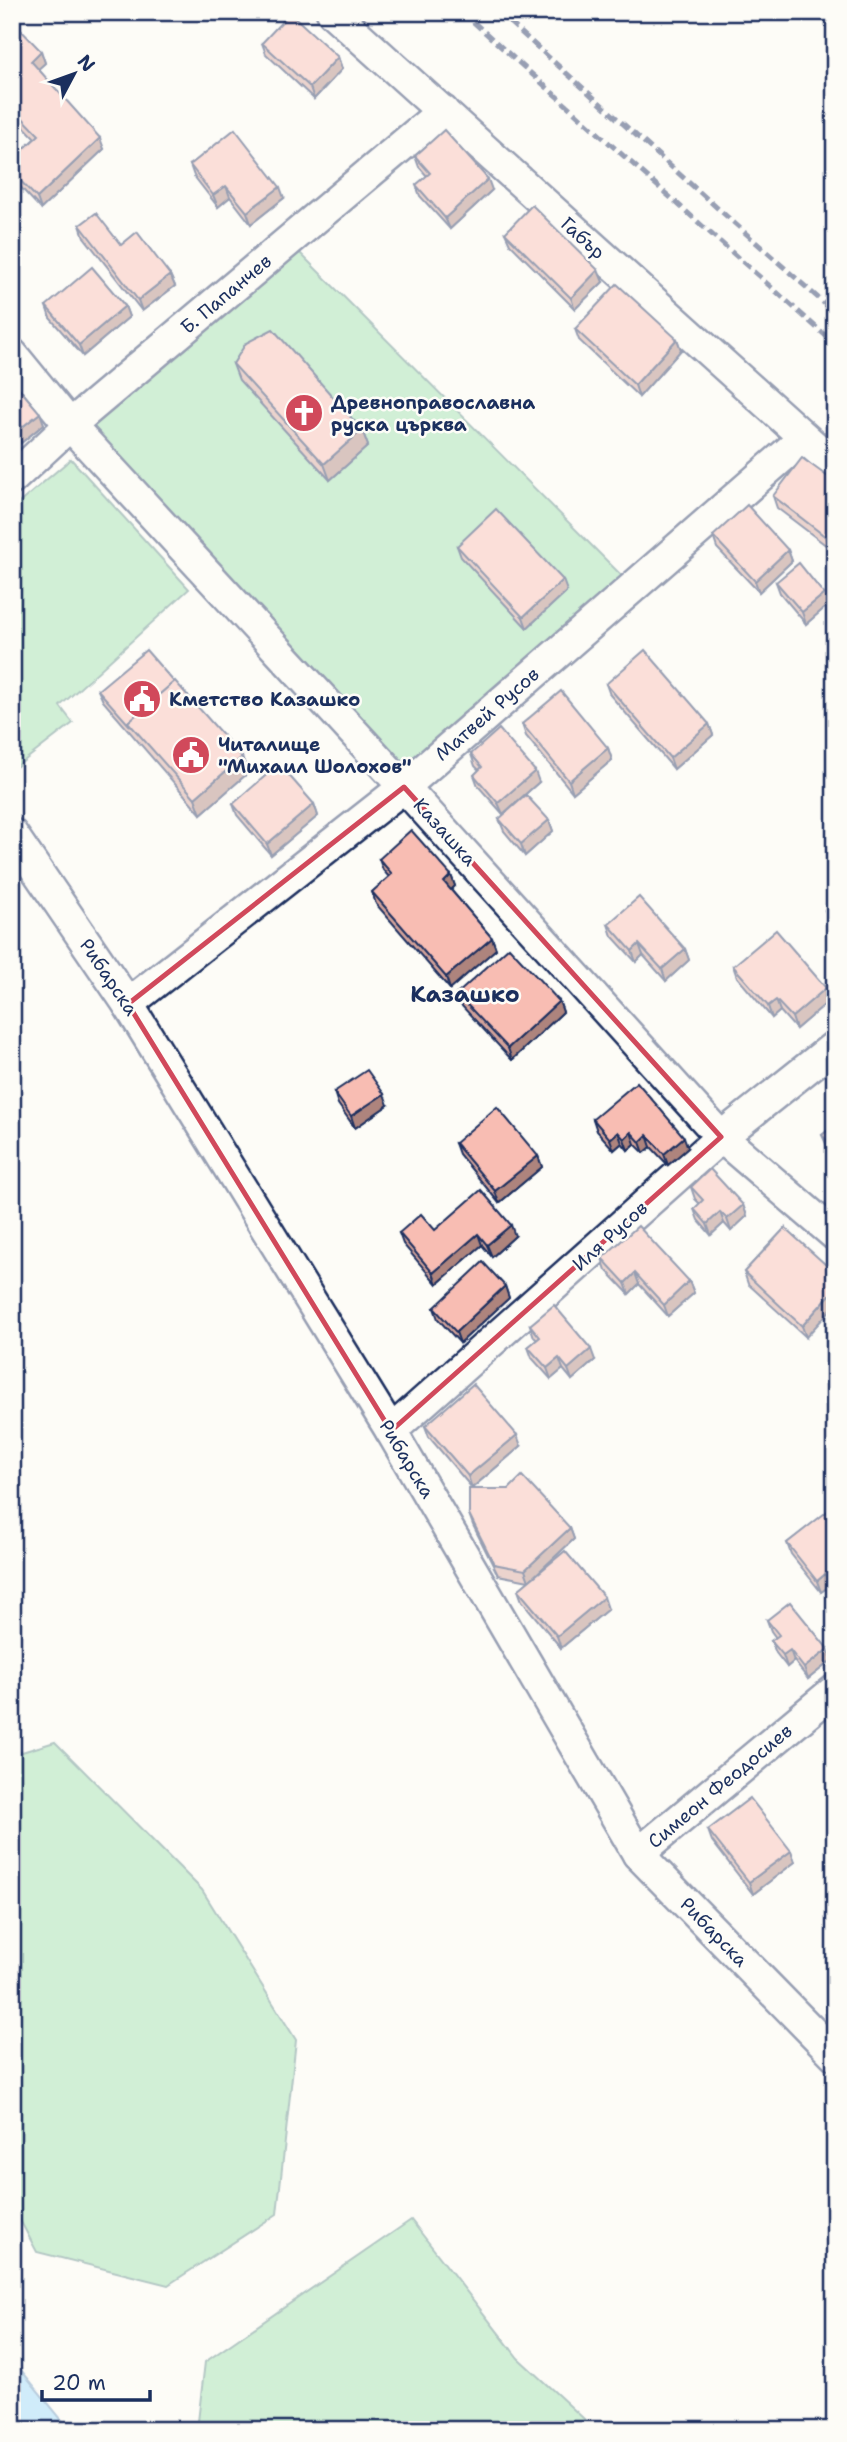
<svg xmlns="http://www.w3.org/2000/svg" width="847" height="2442" font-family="'Shantell Sans',sans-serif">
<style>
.green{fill:#9be0ad;stroke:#5b8886;stroke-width:2}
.water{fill:#9ad9fc;stroke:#6795bd;stroke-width:2}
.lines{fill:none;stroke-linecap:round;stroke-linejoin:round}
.minor-casing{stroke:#1b2f5e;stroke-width:35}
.minor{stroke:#fdfcf7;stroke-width:30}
.rail{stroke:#1b2f5e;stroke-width:5;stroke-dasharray:10 5;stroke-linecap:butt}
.wall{fill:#d5a39a;stroke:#1b2f5e;stroke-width:2}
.shaded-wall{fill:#ae847d;stroke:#1b2f5e;stroke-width:2}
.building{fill:#f8bdb3;stroke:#1b2f5e;stroke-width:2}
.marked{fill:none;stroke:#d1495b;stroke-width:5;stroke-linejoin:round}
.labels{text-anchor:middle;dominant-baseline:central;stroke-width:5;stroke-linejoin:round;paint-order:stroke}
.street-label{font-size:19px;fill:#1b2f5e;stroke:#fdfcf7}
.poi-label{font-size:19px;font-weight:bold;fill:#1b2f5e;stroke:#fdfcf7;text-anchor:start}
.quarter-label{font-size:23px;font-weight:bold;fill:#1b2f5e;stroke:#fdfcf7}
</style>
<rect width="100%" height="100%" fill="#fdfcf7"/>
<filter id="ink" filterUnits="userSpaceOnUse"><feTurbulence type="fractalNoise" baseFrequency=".0143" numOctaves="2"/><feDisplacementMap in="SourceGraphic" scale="14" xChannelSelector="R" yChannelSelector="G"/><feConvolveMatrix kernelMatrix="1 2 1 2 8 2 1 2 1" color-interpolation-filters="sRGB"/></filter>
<g filter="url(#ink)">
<g class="green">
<polygon points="296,249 625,579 406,771 84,423"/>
<polygon points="71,459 189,589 60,706 73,723 12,770 12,509"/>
<polygon points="55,1742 202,1890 296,2040 277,2214 168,2285 37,2252 12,2205 12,1755"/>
<polygon points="411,2220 518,2358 596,2430 197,2430 205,2362"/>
</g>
<polygon class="water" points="12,2359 70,2430 12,2430"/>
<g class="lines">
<defs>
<g id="minor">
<polyline points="332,12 835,465"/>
<polyline points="12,354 70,425 404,787 721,1137 835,1235"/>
<polyline points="12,479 70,425 443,111"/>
<polyline points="12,834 128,1004 391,1431 638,1854 835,2055"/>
<polyline points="128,1004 404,787 804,438"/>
<polyline points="391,1431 721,1137 835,1046"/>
<polyline points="638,1854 835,1690"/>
</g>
</defs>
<use href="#minor" class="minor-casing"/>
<use href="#minor" class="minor"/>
<g class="rail">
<polyline points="462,12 835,344"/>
<polyline points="498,12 835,313"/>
</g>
</g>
<g class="wall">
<polygon points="12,29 41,51 45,63 38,69 104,149 41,209 12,178 12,160 35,138 12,114"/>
<polygon points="262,43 338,57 342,69 314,99 266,54"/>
<polygon points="415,156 492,190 450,229 420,196 416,185 427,176 419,167"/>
<polygon points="190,165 284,198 251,224 230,197 218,207 194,176"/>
<polygon points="80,225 121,245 170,275 175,286 142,311 84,237"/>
<polygon points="505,233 603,282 575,309 510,244"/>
<polygon points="46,306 125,306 129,317 83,356 50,318"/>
<polygon points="575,329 677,339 681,350 639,397 579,340"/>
<polygon points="233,364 362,430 368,446 330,480 239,380"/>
<polygon points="12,380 44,424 21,443 12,432"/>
<polygon points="835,482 835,543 831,549 777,508 773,496"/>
<polygon points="713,536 788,550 792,561 759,592 717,548"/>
<polygon points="457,546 567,591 527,628 461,557"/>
<polygon points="776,582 828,605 806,624 780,593"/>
<polygon points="606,684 709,724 713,735 674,769 610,695"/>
<polygon points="98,690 242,757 248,773 201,814 103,701"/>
<polygon points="522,724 608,748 612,760 573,793 526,736"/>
<polygon points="471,754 539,782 503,814 478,786 474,775 479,770 475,766"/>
<polygon points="233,804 314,804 318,816 271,855 237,815"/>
<polygon points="499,819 549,820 553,831 525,856 504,831"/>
<polygon points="379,859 451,875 455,886 451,890 492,938 496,949 450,989 376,904 372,892 389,877 383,870"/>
<polygon points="835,902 835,928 829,922 825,910"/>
<polygon points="608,924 685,949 689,960 666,981 643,955 636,962 612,936"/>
<polygon points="733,966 830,1000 796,1029 780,1011 772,1018 737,977"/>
<polygon points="457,994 559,1001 563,1012 512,1060 461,1005"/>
<polygon points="334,1092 388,1105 355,1128 338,1104"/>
<polygon points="593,1119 688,1148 668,1165 651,1147 644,1153 635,1144 628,1150 622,1143 614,1150 597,1131"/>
<polygon points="835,1125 835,1156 827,1146 822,1135"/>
<polygon points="455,1143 538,1156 542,1167 499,1203 459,1154"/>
<polygon points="691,1187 743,1205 747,1216 731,1231 724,1223 711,1235 698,1220 694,1209 700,1204 695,1199"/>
<polygon points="785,1228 806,1337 748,1284 744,1272"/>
<polygon points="435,1230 515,1236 492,1257 482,1245 437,1284 403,1244 399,1233"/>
<polygon points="602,1258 689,1281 694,1293 668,1316 639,1284 629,1294 606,1270"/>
<polygon points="505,1286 509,1298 460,1343 438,1319 434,1308"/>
<polygon points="530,1325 595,1360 572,1380 563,1369 551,1379 532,1358 528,1347 537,1340 534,1337"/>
<polygon points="425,1426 521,1446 472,1488 429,1437"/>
<polygon points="835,1507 835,1584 834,1583 821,1592 791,1554 787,1543"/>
<polygon points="469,1514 570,1528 574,1539 535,1575 608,1609 561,1648 522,1601 518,1590 529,1581 498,1575 473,1525"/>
<polygon points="767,1620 832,1660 808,1679 794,1661 787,1667 776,1653 771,1641 776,1638 771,1631"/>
<polygon points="708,1830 791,1851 795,1862 753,1894 712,1841"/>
</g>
<g class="shaded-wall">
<polygon points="41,51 45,63 35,72 31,61"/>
<polygon points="338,57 342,69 314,99 310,87"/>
<polygon points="100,138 104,149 41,209 37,198"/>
<polygon points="488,179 492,190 450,229 445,218"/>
<polygon points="226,186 230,197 218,207 213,195"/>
<polygon points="280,187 284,198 251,224 247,212"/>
<polygon points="598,270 603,282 575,309 571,298"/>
<polygon points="170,275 175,286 142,311 138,300"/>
<polygon points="125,306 129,317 83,356 79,345"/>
<polygon points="677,339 681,350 639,397 635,385"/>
<polygon points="40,413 44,424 21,443 17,431"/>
<polygon points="362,430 368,446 330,480 324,464"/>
<polygon points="835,526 835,543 831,549 826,537"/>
<polygon points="788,550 792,561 759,592 755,581"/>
<polygon points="563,580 567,591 527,628 523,617"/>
<polygon points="824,594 828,605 806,624 802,612"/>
<polygon points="709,724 713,735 674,769 670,758"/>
<polygon points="608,748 612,760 573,793 569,781"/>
<polygon points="242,757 248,773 201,814 195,798"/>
<polygon points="535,771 539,782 503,814 498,803"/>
<polygon points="314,804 318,816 271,855 267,844"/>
<polygon points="549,820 553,831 525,856 521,844"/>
<polygon points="451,875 455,886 448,893 444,882"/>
<polygon points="492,938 496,949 450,989 446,977"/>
<polygon points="639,944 643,955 636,962 632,951"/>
<polygon points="685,949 689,960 666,981 662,969"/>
<polygon points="826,988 830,1000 796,1029 792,1017"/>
<polygon points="776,1000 780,1011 772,1018 768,1006"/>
<polygon points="559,1001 563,1012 512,1060 508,1048"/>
<polygon points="384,1094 388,1105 355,1128 351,1116"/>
<polygon points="618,1132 622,1143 614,1150 610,1139"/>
<polygon points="631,1132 635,1144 628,1150 624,1139"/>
<polygon points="647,1135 651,1147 644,1153 640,1142"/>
<polygon points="684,1137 688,1148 668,1165 664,1154"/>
<polygon points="538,1156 542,1167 499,1203 495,1191"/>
<polygon points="743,1205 747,1216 731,1231 727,1219"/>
<polygon points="720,1212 724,1223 711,1235 707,1224"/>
<polygon points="511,1225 515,1236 492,1257 487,1245"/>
<polygon points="478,1234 482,1245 437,1284 433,1273"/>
<polygon points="635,1273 639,1284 629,1294 625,1283"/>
<polygon points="689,1281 694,1293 668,1316 664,1305"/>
<polygon points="505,1286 509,1298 460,1343 456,1332"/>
<polygon points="835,1289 835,1305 806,1337 802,1326"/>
<polygon points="591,1349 595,1360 572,1380 568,1369"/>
<polygon points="559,1358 563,1369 551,1379 547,1368"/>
<polygon points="517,1435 521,1446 472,1488 468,1476"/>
<polygon points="570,1528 574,1539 529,1581 525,1570"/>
<polygon points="829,1571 834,1583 821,1592 817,1581"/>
<polygon points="604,1597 608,1609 561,1648 557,1636"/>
<polygon points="828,1649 832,1660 808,1679 804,1668"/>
<polygon points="790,1650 794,1661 787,1667 783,1655"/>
<polygon points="791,1851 795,1862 753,1894 749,1882"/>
</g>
<g class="building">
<polygon points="290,13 338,57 310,87 262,43"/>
<polygon points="16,25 41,51 31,61 100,138 37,198 12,172 12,160 39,135 12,107 12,29"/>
<polygon points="235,129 280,187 247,212 226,186 213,195 190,165"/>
<polygon points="444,130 488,179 445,218 416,185 430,173 415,156"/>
<polygon points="532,205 598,270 571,298 505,233"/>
<polygon points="96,213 121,245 137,232 170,275 138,300 80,225"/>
<polygon points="92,267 125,306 79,345 46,306"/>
<polygon points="617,284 677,339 635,385 575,329"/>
<polygon points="273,329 362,430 324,464 233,364 246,343"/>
<polygon points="12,380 40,413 17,431 12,425"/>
<polygon points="802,458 835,482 835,526 826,537 773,496"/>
<polygon points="747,505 788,550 755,581 713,536"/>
<polygon points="496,509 563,580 523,617 457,546"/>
<polygon points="799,563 824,594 802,612 776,582"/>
<polygon points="146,650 174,682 128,722 130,726 98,690"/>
<polygon points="645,650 709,724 670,758 606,684"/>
<polygon points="175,681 242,757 195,798 128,722"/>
<polygon points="561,691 608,748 569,781 522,724"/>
<polygon points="499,729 535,771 498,803 474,775 482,767 471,754"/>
<polygon points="279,764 314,804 267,844 233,804"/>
<polygon points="526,795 549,820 521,844 499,819"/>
<polygon points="411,830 451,875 444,882 492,938 446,977 372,892 392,874 379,859"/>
<polygon points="639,897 685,949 662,969 639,944 632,951 608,924"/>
<polygon points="835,902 835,921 825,910"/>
<polygon points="776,930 826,988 792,1017 776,1000 768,1006 733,966"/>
<polygon points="509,947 559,1001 508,1048 457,994"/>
<polygon points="367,1070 384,1094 351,1116 334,1092"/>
<polygon points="637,1082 684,1137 664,1154 647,1135 640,1142 631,1132 624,1139 618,1132 610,1139 593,1119"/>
<polygon points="835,1098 835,1108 830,1102"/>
<polygon points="497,1107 538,1156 495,1191 455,1143"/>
<polygon points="835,1125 835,1150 822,1135"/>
<polygon points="710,1169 743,1205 727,1219 720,1212 707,1224 694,1209 703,1200 691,1187"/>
<polygon points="481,1190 511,1225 487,1245 478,1234 433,1273 399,1233 421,1214 435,1230"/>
<polygon points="638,1226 689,1281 664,1305 635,1273 625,1283 602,1258"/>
<polygon points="785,1228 835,1273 835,1289 802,1326 744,1272"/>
<polygon points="483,1262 505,1286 456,1332 434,1308"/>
<polygon points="554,1305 591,1349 568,1369 559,1358 547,1368 528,1347 540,1337 530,1325"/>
<polygon points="473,1384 517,1435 468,1476 425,1426"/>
<polygon points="522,1476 570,1528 525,1570 494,1564 469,1514 469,1489 509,1489"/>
<polygon points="834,1506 835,1507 835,1578 829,1571 817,1581 787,1543"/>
<polygon points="565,1551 604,1597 557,1636 518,1590"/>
<polygon points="790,1602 828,1649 804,1668 790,1650 783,1655 771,1641 779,1635 767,1620"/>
<polygon points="750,1798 791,1851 749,1882 708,1830"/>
</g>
</g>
<path d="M0 0H847V2442H0ZM404,787L721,1137L391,1431L128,1004Z" fill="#fdfcf7" fill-opacity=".55" fill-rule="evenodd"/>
<path class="marked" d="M404,787L721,1137L391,1431L128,1004Z"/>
<defs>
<symbol id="church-disc" viewBox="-11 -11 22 22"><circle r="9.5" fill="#d1495b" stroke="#fdfcf7"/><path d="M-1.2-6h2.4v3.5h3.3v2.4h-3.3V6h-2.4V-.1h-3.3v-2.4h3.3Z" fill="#fff"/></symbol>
<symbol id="civic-disc" viewBox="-11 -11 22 22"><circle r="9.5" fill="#d1495b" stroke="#fdfcf7"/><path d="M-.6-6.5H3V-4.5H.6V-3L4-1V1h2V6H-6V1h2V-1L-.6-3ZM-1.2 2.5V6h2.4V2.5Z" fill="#fff"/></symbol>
</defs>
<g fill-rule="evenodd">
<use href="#church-disc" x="282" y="391" width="44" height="44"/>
<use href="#civic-disc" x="120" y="677" width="44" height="44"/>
<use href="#civic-disc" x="169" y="733" width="44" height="44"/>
</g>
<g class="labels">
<g class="street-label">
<text transform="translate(583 238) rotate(42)">Габър</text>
<text transform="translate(226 294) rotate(-40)">Б. Папанчев</text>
<text transform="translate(487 714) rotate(-41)">Матвей Русов</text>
<text transform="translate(445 832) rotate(48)">Казашка</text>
<text transform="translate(109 977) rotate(56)">Рибарска</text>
<text transform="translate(610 1236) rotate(-42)">Иля Русов</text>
<text transform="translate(407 1459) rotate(59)">Рибарска</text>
<text transform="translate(720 1786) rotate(-40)">Симеон Феодосиев</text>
<text transform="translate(714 1932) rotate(46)">Рибарска</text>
</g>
<g class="poi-label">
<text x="331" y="402">Древноправославна<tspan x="331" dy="22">руска църква</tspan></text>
<text x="169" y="699">Кметство Казашко</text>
<text x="218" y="744">Читалище<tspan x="218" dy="22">"Михаил Шолохов"</tspan></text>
</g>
<g class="quarter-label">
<text x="465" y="994">Казашко</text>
</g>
</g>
<rect width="847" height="2442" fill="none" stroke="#fdfcf7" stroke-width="42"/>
<rect x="21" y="21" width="805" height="2400" fill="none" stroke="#1b2f5e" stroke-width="2.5" filter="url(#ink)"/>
<g transform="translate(74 74) rotate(49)" stroke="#fdfcf7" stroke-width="5" paint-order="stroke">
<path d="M0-5L12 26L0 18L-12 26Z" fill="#1b2f5e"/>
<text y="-10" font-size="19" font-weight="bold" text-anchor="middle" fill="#1b2f5e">N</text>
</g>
<path d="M42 2390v10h108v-10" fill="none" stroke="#1b2f5e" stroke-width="3.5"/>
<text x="52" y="2390" font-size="21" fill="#1b2f5e" stroke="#fdfcf7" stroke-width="5" paint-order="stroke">20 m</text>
</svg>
